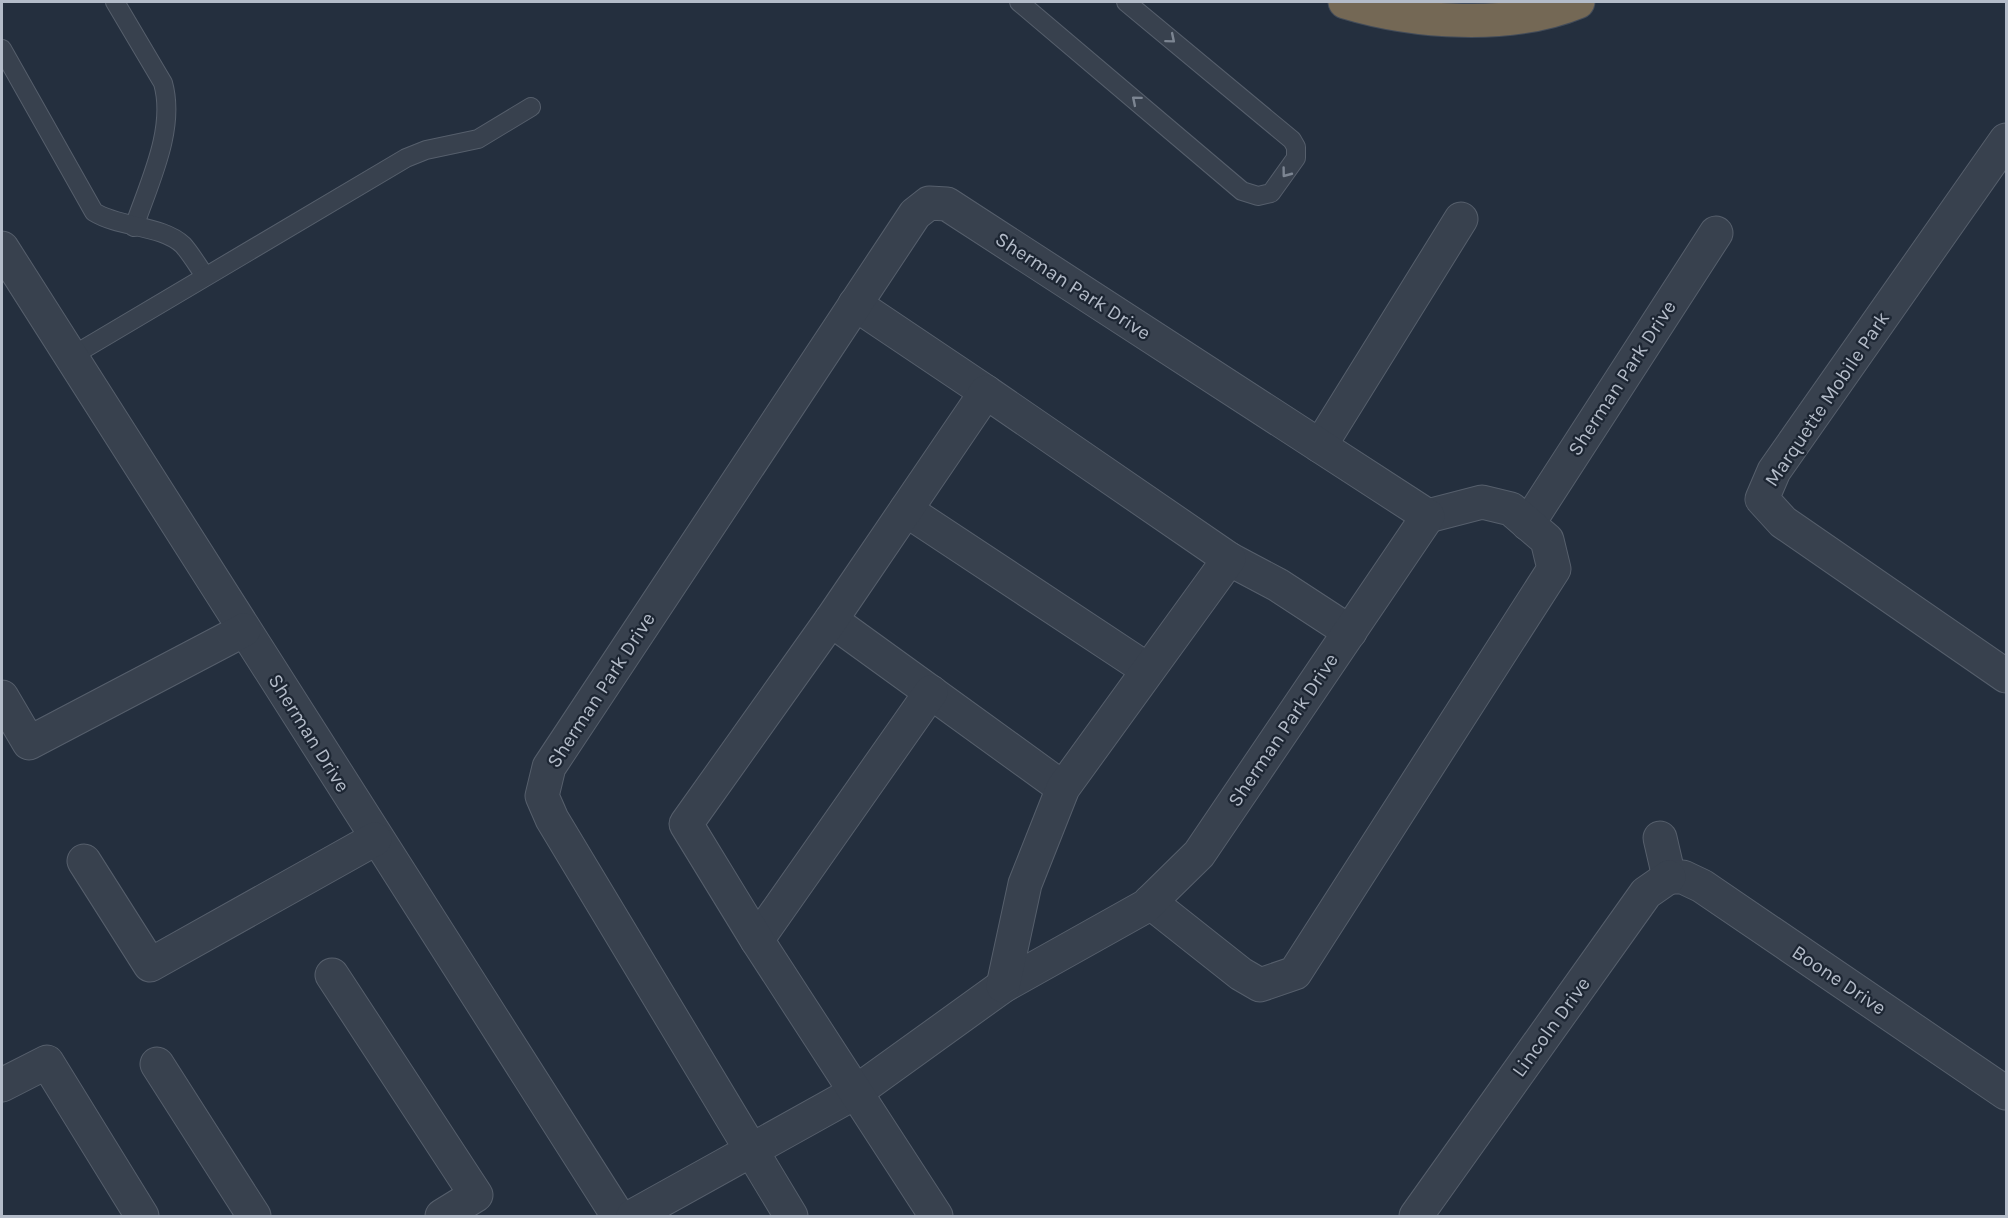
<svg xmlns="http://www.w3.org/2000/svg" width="2008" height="1218" font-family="Karla,sans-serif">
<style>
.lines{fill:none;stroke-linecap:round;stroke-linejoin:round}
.lane-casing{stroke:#565f6c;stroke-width:20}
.street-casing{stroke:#565f6c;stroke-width:35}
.highway-casing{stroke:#434c59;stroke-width:35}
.lane{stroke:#38414e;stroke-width:18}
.street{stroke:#38414e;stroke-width:33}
.highway{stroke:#746855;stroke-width:33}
.oneway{stroke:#7c8592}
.labels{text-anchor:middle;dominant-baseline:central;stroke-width:4.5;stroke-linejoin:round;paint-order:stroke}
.street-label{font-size:20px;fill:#b4bcc9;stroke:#1d2633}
</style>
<rect width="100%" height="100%" fill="#242f3e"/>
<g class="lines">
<defs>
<g id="lane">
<path d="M115,2L163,83C176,129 149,183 134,227"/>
<polyline points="1019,2 1242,191 1258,196 1271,193 1296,158 1296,147 1292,140 1126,2"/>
<path d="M2,49L94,212C120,228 162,225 183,245C191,254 198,266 205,276"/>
<polyline points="72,356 406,158 426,150 478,139 531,107"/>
</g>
<g id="street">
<polyline points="2006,140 1774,471 1762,499 1783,522 2006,676"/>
<polyline points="2,248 618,1216"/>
<polyline points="855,304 986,392"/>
<polyline points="1320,446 1461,219"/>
<polyline points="906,510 1148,670"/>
<polyline points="1528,524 1716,233"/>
<polyline points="1229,559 1278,585 1350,632"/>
<polyline points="831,620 1063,788"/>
<polyline points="2,697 29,743 244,630"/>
<polyline points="1660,838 1669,877"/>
<polyline points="84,861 150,965 375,839"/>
<polyline points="1669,877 1683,877 1702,886 2006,1093"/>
<polyline points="1150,902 1241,974 1260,985 1295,973 1554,569 1547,540 1511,509 1482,502 1428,516"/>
<polyline points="757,940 931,692"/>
<polyline points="332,975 476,1195 442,1216"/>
<polyline points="157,1064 254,1216"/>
<polyline points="2,1085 47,1062 142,1216"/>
<polyline points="633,1216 856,1092 1003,986 1146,906 1199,854 1428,516 947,204 929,203 915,214 549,767 542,796 552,819 791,1216"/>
<polyline points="936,1216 757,940 686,824 831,620 986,392 1229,559 1063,788 1025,884 1003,986"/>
<polyline points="1416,1216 1646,893 1669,877"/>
</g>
<path id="highway" d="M1345,2C1414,23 1510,30 1578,2"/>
</defs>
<use href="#lane" class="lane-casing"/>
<use href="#street" class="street-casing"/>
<use href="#highway" class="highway-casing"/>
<use href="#lane" class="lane"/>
<use href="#street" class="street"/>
<use href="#highway" class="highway"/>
</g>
<defs><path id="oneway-chevron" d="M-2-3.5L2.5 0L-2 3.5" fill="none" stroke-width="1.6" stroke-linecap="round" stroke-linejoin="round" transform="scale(1.5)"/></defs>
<g class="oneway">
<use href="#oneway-chevron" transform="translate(1171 39) rotate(40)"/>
<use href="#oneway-chevron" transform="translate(1136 100) rotate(-140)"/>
<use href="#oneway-chevron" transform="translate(1286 173) rotate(127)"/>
</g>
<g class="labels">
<g class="street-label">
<text transform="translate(1073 286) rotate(33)">Sherman Park Drive</text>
<text transform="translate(1622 378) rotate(-57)">Sherman Park Drive</text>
<text transform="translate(1827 399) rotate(-56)">Marquette Mobile Park</text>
<text transform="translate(601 690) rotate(-57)">Sherman Park Drive</text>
<text transform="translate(1283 730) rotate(-56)">Sherman Park Drive</text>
<text transform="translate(309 733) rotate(58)">Sherman Drive</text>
<text transform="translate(1839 980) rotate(34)">Boone Drive</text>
<text transform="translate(1551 1027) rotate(-54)">Lincoln Drive</text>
</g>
</g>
<rect width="2008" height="1218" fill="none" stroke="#b4bcc9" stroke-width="6"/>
</svg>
